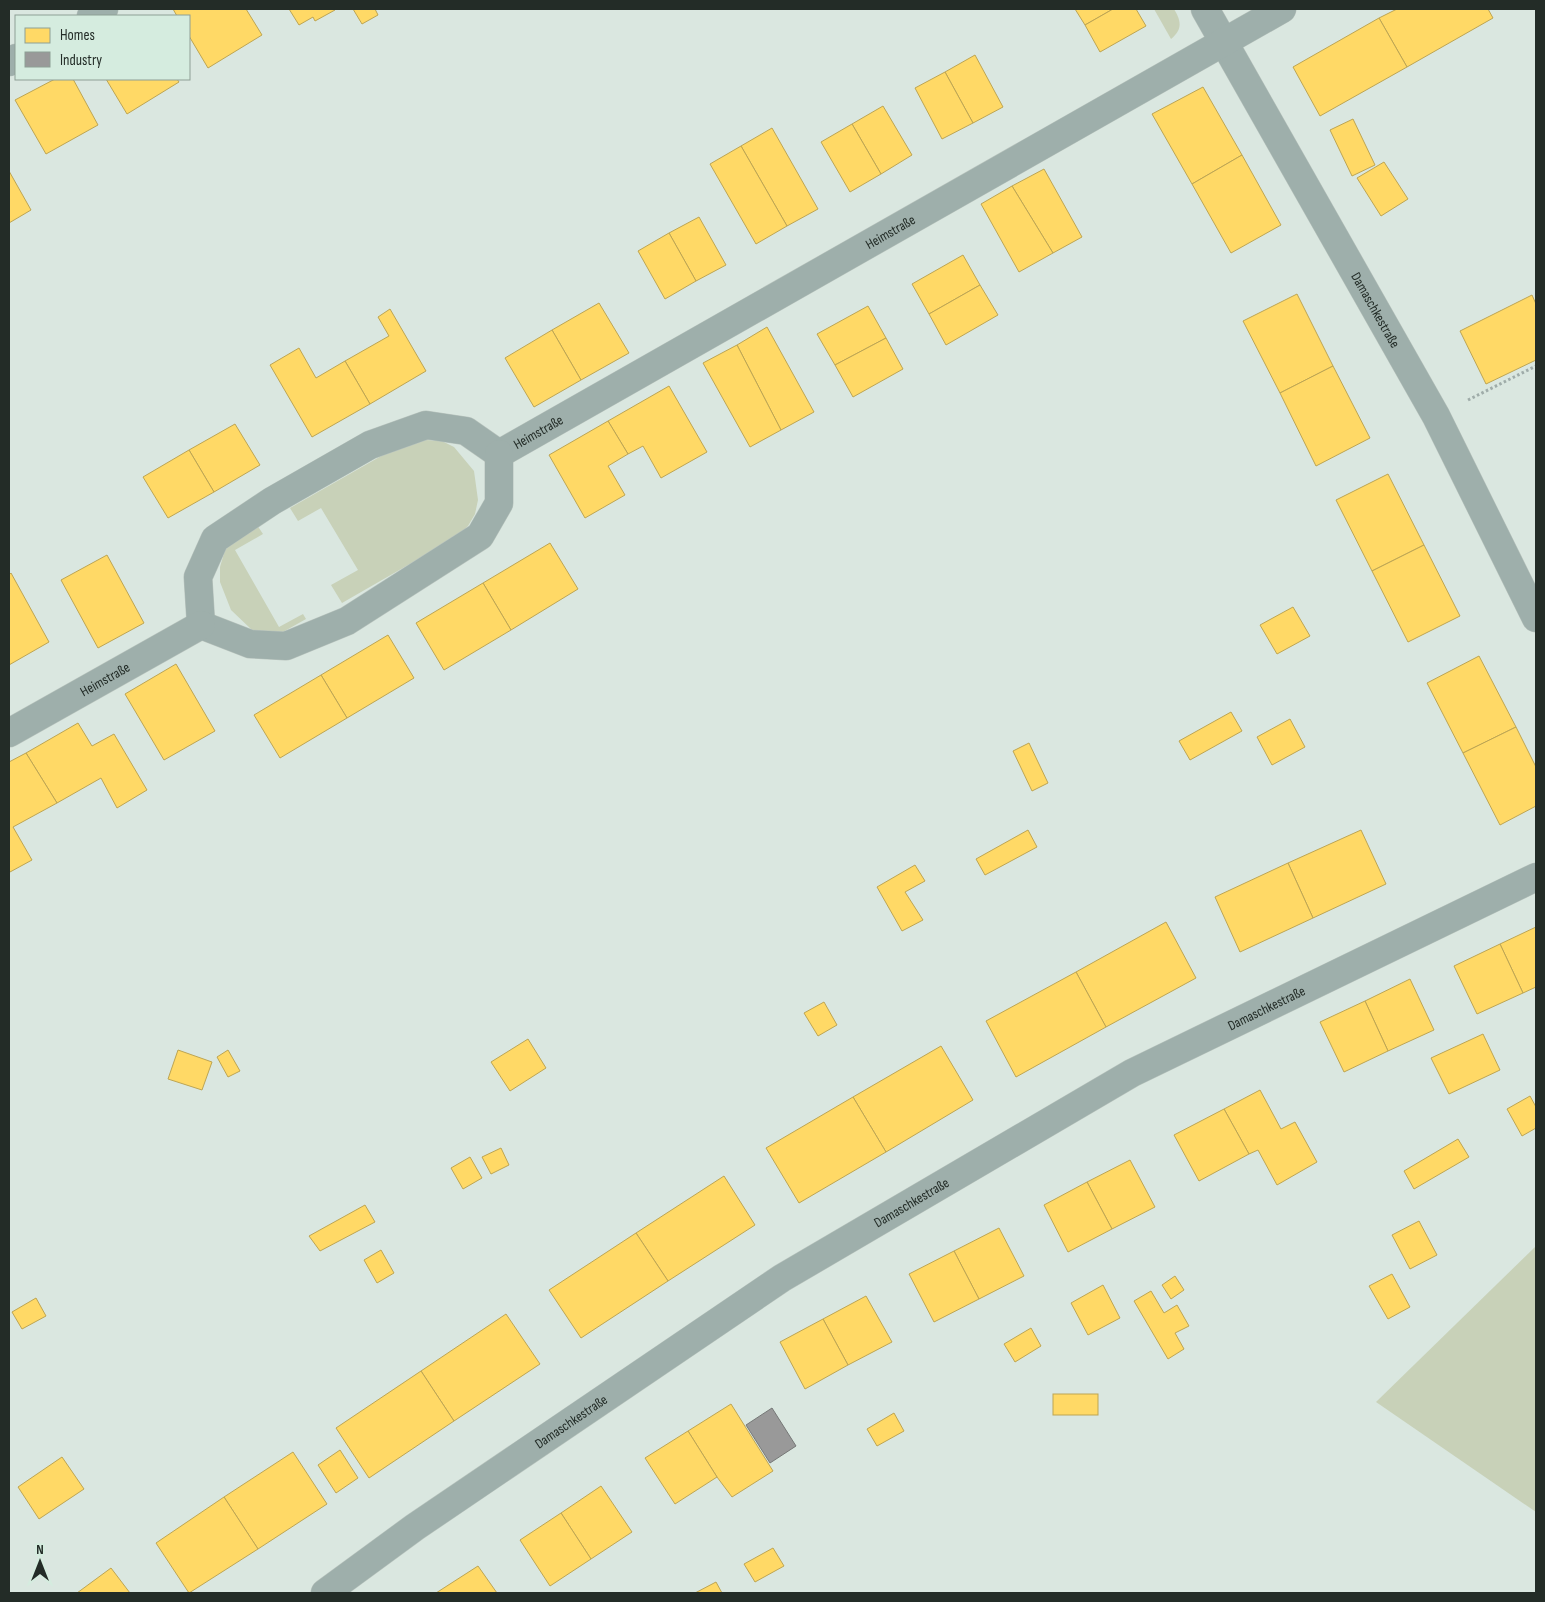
<svg xmlns="http://www.w3.org/2000/svg" width="1545" height="1602" font-family="'Sofia Sans Condensed',sans-serif">
<style>
.green{fill:#c8d1b8}
.homes{fill:#ffd966;stroke:#bda553}
.industry{fill:#999;stroke:#767877}
.lines{fill:none;stroke-linecap:round;stroke-linejoin:round}
.street-casing{stroke:#bac5bf;stroke-width:29}
.path{stroke:#9faca9;stroke-width:3;stroke-dasharray:2.5 2.5;stroke-linecap:butt}
.street{stroke:#9eafab;stroke-width:28}
.labels{text-anchor:middle;dominant-baseline:central;stroke-width:5;stroke-linejoin:round;paint-order:stroke}
.street-label{font-size:14px;fill:#232c27;stroke:#d5ecdf}
</style>
<rect width="100%" height="100%" fill="#dae7e0"/>
<g class="green">
<path d="M1154,9H1174C1181,21 1183,29 1171,39Z"/>
<polygon points="411,439 442,441 454,447 474,471 478,500 475,514 468,526 455,538 342,603 331,585 358,570 321,508 298,521 290,508"/>
<polygon points="257,525 263,534 235,550 279,627 303,614 306,619 283,632 267,633 252,630 231,610 220,582 220,567 225,550 234,539"/>
<polygon points="1536,1246 1536,1512 1376,1402"/>
</g>
<g class="homes">
<polygon points="173,9 246,9 262,35 208,68 189,36 189,16 177,16"/>
<polygon points="289,9 334,9 335,10 315,21 313,17 299,25"/>
<polygon points="353,9 375,9 378,15 362,24"/>
<polygon points="1075,9 1113,9 1085,25"/>
<polygon points="1113,9 1136,9 1146,26 1100,52 1085,25"/>
<polygon points="1397,9 1488,9 1493,18 1407,67 1379,18"/>
<polygon points="1379,18 1407,67 1320,116 1293,67"/>
<polygon points="975,55 1003,107 973,123 945,72"/>
<polygon points="945,72 973,123 942,139 915,88"/>
<polygon points="55,79 73,79 98,125 46,154 15,100"/>
<polygon points="106,79 177,79 179,82 127,114"/>
<polygon points="1203,87 1242,155 1192,184 1152,114"/>
<polygon points="883,106 912,155 881,174 852,124"/>
<polygon points="1353,119 1375,165 1352,176 1330,130"/>
<polygon points="852,124 881,174 850,192 821,142"/>
<polygon points="772,128 818,209 787,226 741,146"/>
<polygon points="741,146 787,226 756,244 710,164"/>
<polygon points="1242,155 1281,225 1231,253 1192,184"/>
<polygon points="1384,162 1408,199 1381,216 1357,178"/>
<polygon points="1044,169 1082,237 1053,253 1012,186"/>
<polygon points="9,171 31,210 9,223"/>
<polygon points="1012,186 1053,253 1019,272 981,204"/>
<polygon points="699,217 726,265 696,281 669,233"/>
<polygon points="669,233 696,281 665,299 638,251"/>
<polygon points="963,255 980,285 929,314 912,284"/>
<polygon points="980,285 998,315 946,345 929,314"/>
<polygon points="1297,294 1333,366 1280,393 1243,321"/>
<polygon points="1532,295 1536,304 1536,360 1486,384 1460,331"/>
<polygon points="599,303 629,353 581,380 552,330"/>
<polygon points="868,306 886,338 835,365 817,334"/>
<polygon points="390,309 426,371 370,404 345,361 389,336 378,317"/>
<polygon points="767,327 814,412 781,430 737,345"/>
<polygon points="552,330 581,380 534,407 505,358"/>
<polygon points="886,338 903,369 853,397 835,365"/>
<polygon points="737,345 781,430 750,447 703,363"/>
<polygon points="299,348 316,378 345,361 370,404 312,437 270,365"/>
<polygon points="1333,366 1370,438 1316,466 1280,393"/>
<polygon points="669,386 707,452 661,478 643,446 628,454 608,421"/>
<polygon points="608,421 628,454 608,466 625,495 585,518 549,455"/>
<polygon points="235,424 260,465 214,492 189,450"/>
<polygon points="189,450 214,492 168,518 143,477"/>
<polygon points="1388,474 1424,545 1372,571 1336,500"/>
<polygon points="550,543 578,589 511,630 483,583"/>
<polygon points="1424,545 1460,616 1408,642 1372,571"/>
<polygon points="107,555 144,623 98,648 61,580"/>
<polygon points="11,573 49,642 9,665 9,575"/>
<polygon points="483,583 511,630 444,670 416,623"/>
<polygon points="1293,607 1310,636 1277,654 1260,625"/>
<polygon points="388,635 414,678 347,718 321,675"/>
<polygon points="1479,656 1516,727 1463,753 1427,683"/>
<polygon points="176,664 215,731 164,760 125,694"/>
<polygon points="321,675 347,718 280,758 254,715"/>
<polygon points="1231,712 1242,731 1190,760 1179,741"/>
<polygon points="1290,719 1305,747 1272,765 1257,737"/>
<polygon points="78,723 92,746 114,734 147,790 117,808 101,778 57,803 26,753"/>
<polygon points="1516,727 1536,767 1536,806 1500,825 1463,753"/>
<polygon points="1029,743 1048,783 1032,791 1013,751"/>
<polygon points="26,753 57,803 13,827 32,860 10,872 9,870 9,762"/>
<polygon points="1028,830 1037,847 985,875 976,859"/>
<polygon points="1361,830 1386,884 1313,918 1288,863"/>
<polygon points="1288,863 1313,918 1240,952 1215,897"/>
<polygon points="915,865 925,881 905,892 923,920 902,931 877,887"/>
<polygon points="1166,922 1196,978 1106,1027 1076,972"/>
<polygon points="1536,927 1536,987 1523,993 1500,944"/>
<polygon points="1500,944 1523,993 1477,1014 1454,966"/>
<polygon points="1076,972 1106,1027 1016,1077 986,1021"/>
<polygon points="1410,979 1434,1030 1388,1051 1365,1001"/>
<polygon points="1365,1001 1388,1051 1344,1072 1320,1022"/>
<polygon points="824,1002 837,1025 818,1036 804,1013"/>
<polygon points="1483,1034 1500,1070 1449,1094 1431,1058"/>
<polygon points="528,1039 546,1068 510,1091 491,1062"/>
<polygon points="941,1046 973,1100 886,1152 853,1097"/>
<polygon points="178,1050 212,1062 202,1090 168,1079"/>
<polygon points="228,1050 240,1071 228,1077 217,1057"/>
<polygon points="1260,1090 1281,1129 1295,1122 1317,1162 1277,1185 1258,1150 1249,1154 1224,1109"/>
<polygon points="1530,1096 1536,1107 1536,1128 1522,1136 1507,1109"/>
<polygon points="853,1097 886,1152 799,1203 766,1148"/>
<polygon points="1224,1109 1249,1154 1199,1181 1174,1135"/>
<polygon points="1458,1139 1469,1157 1414,1189 1404,1171"/>
<polygon points="501,1148 509,1165 491,1174 482,1157"/>
<polygon points="470,1157 482,1178 463,1189 451,1168"/>
<polygon points="1130,1160 1155,1207 1112,1229 1087,1182"/>
<polygon points="724,1176 755,1225 668,1281 636,1233"/>
<polygon points="1087,1182 1112,1229 1068,1252 1044,1205"/>
<polygon points="365,1205 375,1222 320,1251 309,1236"/>
<polygon points="1419,1221 1437,1255 1410,1269 1392,1235"/>
<polygon points="999,1228 1024,1276 979,1299 954,1251"/>
<polygon points="636,1233 668,1281 581,1338 549,1290"/>
<polygon points="381,1250 394,1273 377,1283 364,1260"/>
<polygon points="954,1251 979,1299 934,1322 909,1274"/>
<polygon points="1392,1274 1410,1307 1388,1319 1369,1286"/>
<polygon points="1175,1276 1184,1290 1171,1299 1162,1285"/>
<polygon points="1103,1285 1120,1318 1088,1335 1071,1303"/>
<polygon points="1151,1291 1164,1313 1177,1305 1189,1326 1175,1333 1184,1349 1168,1359 1134,1301"/>
<polygon points="866,1296 892,1342 848,1365 823,1319"/>
<polygon points="36,1298 46,1316 22,1329 12,1312"/>
<polygon points="506,1314 540,1364 454,1421 421,1371"/>
<polygon points="823,1319 848,1365 805,1389 780,1342"/>
<polygon points="1031,1328 1041,1346 1015,1362 1004,1344"/>
<polygon points="421,1371 454,1421 369,1478 336,1428"/>
<rect x="1053" y="1394" width="45" height="21"/>
<polygon points="731,1404 773,1471 732,1497 717,1477 688,1431"/>
<polygon points="894,1413 904,1431 877,1446 867,1429"/>
<polygon points="688,1431 717,1477 675,1504 645,1458"/>
<polygon points="340,1450 358,1478 336,1493 318,1465"/>
<polygon points="293,1452 327,1504 258,1549 224,1497"/>
<polygon points="62,1457 84,1489 39,1519 18,1487"/>
<polygon points="601,1486 632,1532 591,1559 561,1513"/>
<polygon points="224,1497 258,1549 189,1593 156,1543"/>
<polygon points="561,1513 591,1559 550,1586 520,1540"/>
<polygon points="773,1548 784,1566 755,1582 744,1564"/>
<polygon points="478,1566 497,1593 436,1593"/>
<polygon points="111,1568 130,1593 77,1593"/>
<polygon points="716,1582 722,1593 695,1593"/>
</g>
<polygon class="industry" points="772,1408 796,1446 770,1463 746,1425"/>
<g class="lines">
<defs>
<g id="street">
<path id="s1" d="M1205,9L1436,416L1536,618"/>
<polyline points="91,16 104,9"/>
<polyline points="9,62 16,58"/>
<path id="s2" d="M499,454L1282,9"/>
<polyline points="201,625 198,577 215,539 272,501 370,445 426,425 466,431 499,454"/>
<polyline points="201,625 250,644 286,646 347,621 480,536 499,503 499,454"/>
<path id="s3" d="M9,733L201,625"/>
<path id="s4" d="M325,1593L415,1527L782,1278L1132,1073L1536,877"/>
</g>
</defs>
<use href="#street" class="street-casing"/>
<polyline class="path" points="1468,400 1536,366"/>
<use href="#street" class="street"/>
</g>
<g class="labels">
<g class="street-label">
<text stroke="none"><textPath href="#s2" startOffset="450">Heimstraße</textPath></text>
<text stroke="none"><textPath href="#s1" startOffset="346">Damaschkestraße</textPath></text>
<text stroke="none"><textPath href="#s2" startOffset="45">Heimstraße</textPath></text>
<text stroke="none"><textPath href="#s3" startOffset="110">Heimstraße</textPath></text>
<text stroke="none"><textPath href="#s4" startOffset="1110">Damaschkestraße</textPath></text>
<text stroke="none"><textPath href="#s4" startOffset="705">Damaschkestraße</textPath></text>
<text stroke="none"><textPath href="#s4" startOffset="300">Damaschkestraße</textPath></text>
</g>
</g>
<rect width="1545" height="1602" fill="none" stroke="#232c27" stroke-width="20"/>
<rect x="15" y="15" width="175" height="65" fill="#d5ecdf" stroke="#8e9f95"/>
<rect x="25" y="28" width="25" height="15" fill="#ffd966" stroke="#8e9f95"/>
<text x="60" y="40" font-size="15" fill="#232c27">Homes</text>
<rect x="25" y="52" width="25" height="15" fill="#999999" stroke="#8e9f95"/>
<text x="60" y="65" font-size="15" fill="#232c27">Industry</text>
<g transform="translate(40 1562)" stroke="#d5ecdf" stroke-width="4" paint-order="stroke">
<path d="M0-4L9 19L0 12L-9 19Z" fill="#232c27"/>
<text y="-8" font-size="14" font-weight="bold" text-anchor="middle" fill="#232c27">N</text>
</g>
</svg>
